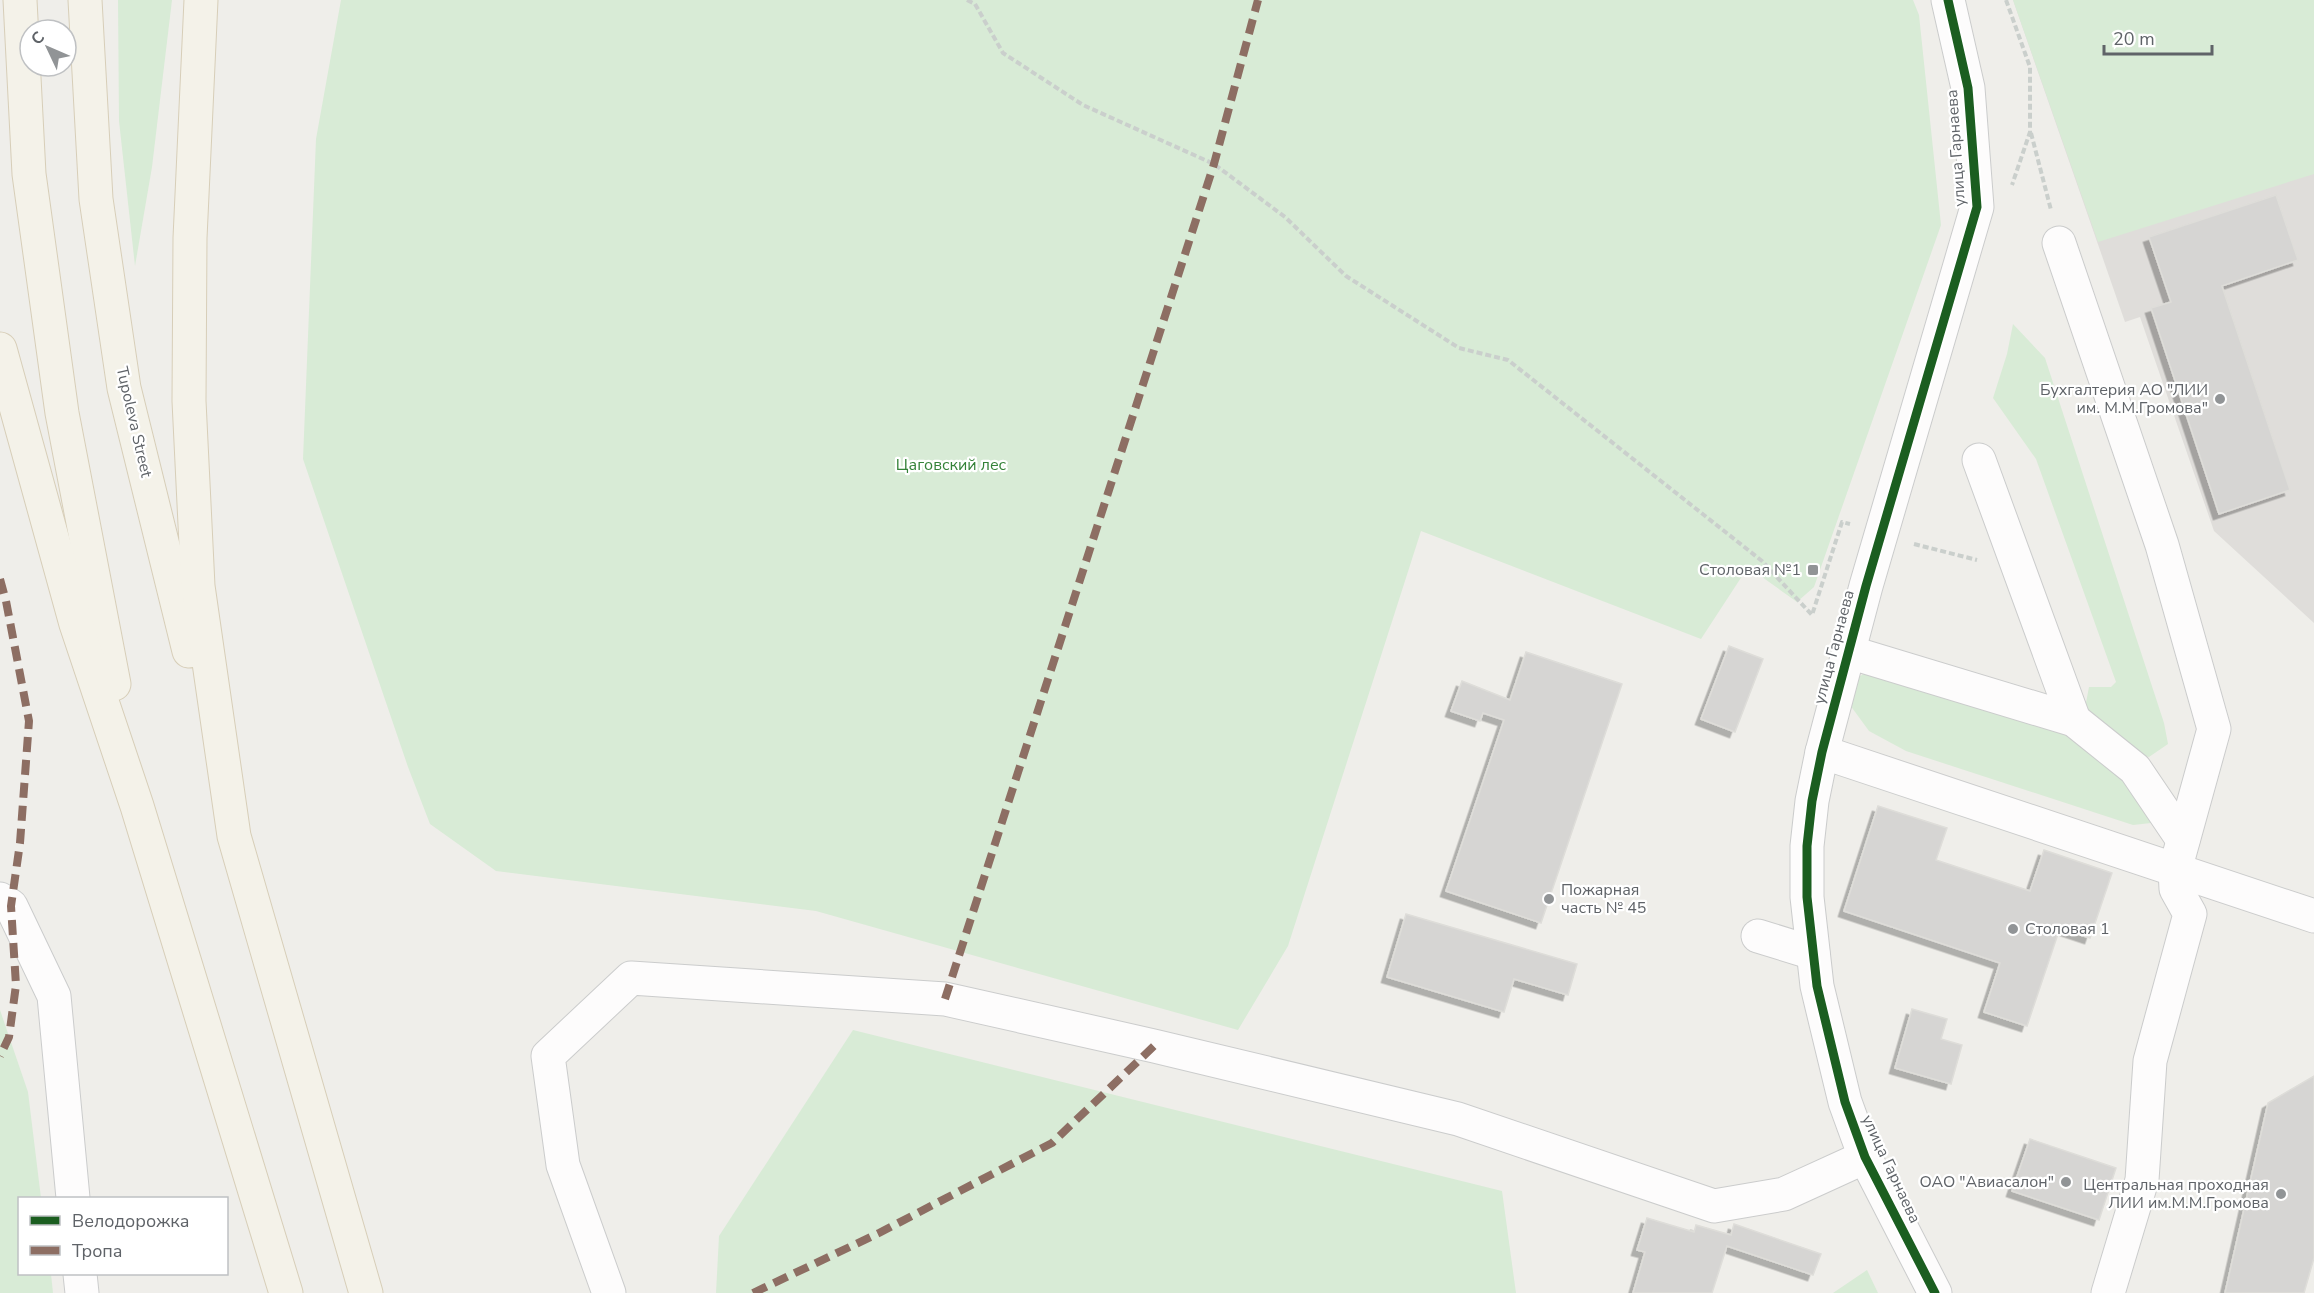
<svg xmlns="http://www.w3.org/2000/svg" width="2314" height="1293" font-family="'Nunito Sans',sans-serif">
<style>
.industrial{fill:#dfddda}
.green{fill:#d8ebd6}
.building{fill:#d6d5d3;stroke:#deddd9;stroke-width:1.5;filter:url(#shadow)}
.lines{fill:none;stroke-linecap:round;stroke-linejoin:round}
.minor-casing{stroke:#cbcccc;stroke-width:35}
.major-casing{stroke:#d7ceb8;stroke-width:35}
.path{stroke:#cacfcc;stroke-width:4;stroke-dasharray:6 3;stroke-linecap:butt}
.minor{stroke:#fdfcfc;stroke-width:33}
.major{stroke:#f4f2e9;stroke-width:33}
.quiet{stroke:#8d6e63;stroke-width:8;stroke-dasharray:15 8;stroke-linecap:butt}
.cycleway-casing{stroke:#fff;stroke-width:13}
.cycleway{stroke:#1b5e20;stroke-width:9}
.poi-dot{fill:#919496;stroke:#fff;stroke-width:2}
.labels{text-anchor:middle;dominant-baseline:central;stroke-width:4.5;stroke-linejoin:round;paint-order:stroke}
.street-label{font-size:16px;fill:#5f6368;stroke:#fff}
.poi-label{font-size:16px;fill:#5f6368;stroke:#fff;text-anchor:end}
.park-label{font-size:16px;fill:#348238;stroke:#fff}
</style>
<defs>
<filter id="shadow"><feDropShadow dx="-5.5" dy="5.5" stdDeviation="0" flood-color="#0004"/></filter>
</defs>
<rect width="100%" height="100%" fill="#efeeea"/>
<polygon class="industrial" points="2013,0 2314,0 2314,623 2214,531 2140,317 2125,322"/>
<g class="green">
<polygon points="118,0 172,0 152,167 135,266 119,121"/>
<polygon points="341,0 1913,0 1919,15 1941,225 1814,587 1797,602 1748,567 1701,639 1421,531 1288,946 1238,1030 816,911 496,871 430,824 408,767 303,459 316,139"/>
<polygon points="2013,0 2314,0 2314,174 2098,242"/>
<polygon points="2013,324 2045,358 2164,723 2168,744 2149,757 2135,753 2085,708 2089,687 2111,687 2116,682 2036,459 1993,398 2007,354"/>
<polygon points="1865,673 2078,737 2109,760 2150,808 2151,823 2133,825 1906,751 1869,731 1850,705 1857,678"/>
<polygon points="0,1010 28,1092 41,1198 20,1198 20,1274 51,1274 53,1293 0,1293"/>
<polygon points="853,1030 1502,1191 1516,1293 716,1293 719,1236"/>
<polygon points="1867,1270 1878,1293 1833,1293"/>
</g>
<g class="building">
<polygon points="2276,195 2298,260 2222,286 2290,490 2219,514 2151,308 2171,302 2149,237"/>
<polygon points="1729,646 1763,659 1735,732 1701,719"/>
<polygon points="1526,652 1622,684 1541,923 1446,891 1504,720 1483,713 1480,721 1451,711 1462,681 1510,700"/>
<polygon points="1878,806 1947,828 1936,860 2030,891 2044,850 2112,873 2090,938 2060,928 2027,1026 1984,1012 2000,963 1844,911"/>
<polygon points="1406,914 1577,964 1568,995 1514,979 1504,1012 1387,977"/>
<polygon points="1912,1009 1947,1019 1941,1039 1962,1045 1951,1084 1895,1068"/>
<polygon points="2314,1076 2314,1258 2304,1293 2225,1293 2268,1103"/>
<polygon points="2030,1139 2116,1168 2099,1220 2012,1191"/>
<polygon points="1647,1218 1694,1232 1696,1225 1731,1235 1734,1224 1821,1254 1813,1275 1727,1246 1712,1293 1633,1293 1645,1252 1637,1250"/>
</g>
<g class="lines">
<defs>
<g id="minor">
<polyline points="2059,243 2162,545 2214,729 2175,870 2176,889 2190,914 2150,1061 2142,1180 2108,1293"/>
<polyline points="1979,460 2074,720"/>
<polyline points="1849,652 2074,720 2135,769 2183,840"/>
<polyline points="1822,752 2314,916"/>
<polyline points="0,899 11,906 54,996 73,1198"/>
<polyline points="1758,936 1813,953"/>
<polyline points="80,1274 82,1293"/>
<polyline points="609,1293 563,1165 548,1056 631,978 945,999 1154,1046 1458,1119 1714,1206 1784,1194 1865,1157"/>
<polyline points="1935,1293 1865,1157 1845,1102 1817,986 1807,897 1807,846 1812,801 1822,752 1866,586 1977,207 1968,88 1948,0"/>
</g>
<g id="major">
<polyline points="20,0 29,174 62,413 114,684"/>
<polyline points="85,0 96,199 124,388 189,651"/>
<polyline points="201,0 190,238 189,401 198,586 234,836 366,1293"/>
<polyline points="0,349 76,624 137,806 286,1293"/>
</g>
</defs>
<use href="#minor" class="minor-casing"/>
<use href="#major" class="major-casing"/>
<g class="path">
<polyline points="967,0 975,4 1003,53 1083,105 1214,164 1285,217 1346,276 1459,348 1508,360 1762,561 1812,615 1842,522 1850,524"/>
<polyline points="2006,0 2030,67 2030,132 2012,185"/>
<polyline points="2031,133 2051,210"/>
<polyline points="1914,544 1977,560"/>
</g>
<use href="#minor" class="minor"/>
<use href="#major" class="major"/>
<g class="quiet">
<polyline points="0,579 6,601 29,721 20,843 11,906 16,985 9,1037 0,1056"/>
<polyline points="945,999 1214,164 1258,0"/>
<polyline points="753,1293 879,1233 1052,1143 1154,1046"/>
</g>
<defs>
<polyline id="cycleway" points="1935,1293 1865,1157 1845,1102 1817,986 1807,897 1807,846 1812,801 1822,752 1866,586 1977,207 1968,88 1948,0"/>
</defs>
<use href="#cycleway" class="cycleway-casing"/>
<use href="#cycleway" class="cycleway"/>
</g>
<g class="poi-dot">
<circle cx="2220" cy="399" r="6"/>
<rect x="1807" y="564" width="12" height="12" rx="3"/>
<circle cx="1549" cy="899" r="6"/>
<circle cx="2013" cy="929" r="6"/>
<circle cx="2066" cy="1182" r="6"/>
<circle cx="2281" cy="1194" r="6"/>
</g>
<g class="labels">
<g class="street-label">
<text transform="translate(1956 148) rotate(-94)">улица Гарнаева</text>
<text transform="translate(134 422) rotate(77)">Tupoleva Street</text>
<text transform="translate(1834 647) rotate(-75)">улица Гарнаева</text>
<text transform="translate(1891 1169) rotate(65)">улица Гарнаева</text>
</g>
<g class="poi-label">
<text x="2208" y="390">Бухгалтерия АО "ЛИИ<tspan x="2208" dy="18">им. М.М.Громова"</tspan></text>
<text x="1801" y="570">Столовая №1</text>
<text x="1561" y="890" text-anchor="start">Пожарная<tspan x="1561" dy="18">часть № 45</tspan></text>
<text x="2025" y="929" text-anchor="start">Столовая 1</text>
<text x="2054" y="1182">ОАО "Авиасалон"</text>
<text x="2269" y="1185">Центральная проходная<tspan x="2269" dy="18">ЛИИ им.М.М.Громова</tspan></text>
</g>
<g class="park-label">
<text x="951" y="465">Цаговский лес</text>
</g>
</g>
<rect x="18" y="1197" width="210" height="78" fill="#ffffff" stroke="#bfc1c3" stroke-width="1.5"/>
<rect x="30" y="1216" width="30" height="9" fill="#1b5e20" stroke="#bfc1c3" stroke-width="1.5"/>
<text x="72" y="1227" font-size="18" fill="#5f6368">Велодорожка</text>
<rect x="30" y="1246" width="30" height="9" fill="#8d6e63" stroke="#bfc1c3" stroke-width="1.5"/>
<text x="72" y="1257" font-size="18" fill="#5f6368">Тропа</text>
<g transform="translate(48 48) rotate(314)"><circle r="28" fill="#ffffff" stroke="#bfc1c3" stroke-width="1.5"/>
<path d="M0-4.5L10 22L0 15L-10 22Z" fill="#919496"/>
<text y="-9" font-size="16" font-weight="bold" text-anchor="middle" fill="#5f6368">С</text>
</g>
<path d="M2104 45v9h108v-9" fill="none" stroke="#5f6368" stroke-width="3"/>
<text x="2113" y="45" font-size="18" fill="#5f6368" stroke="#ffffff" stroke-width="4.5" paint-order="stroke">20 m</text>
</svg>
